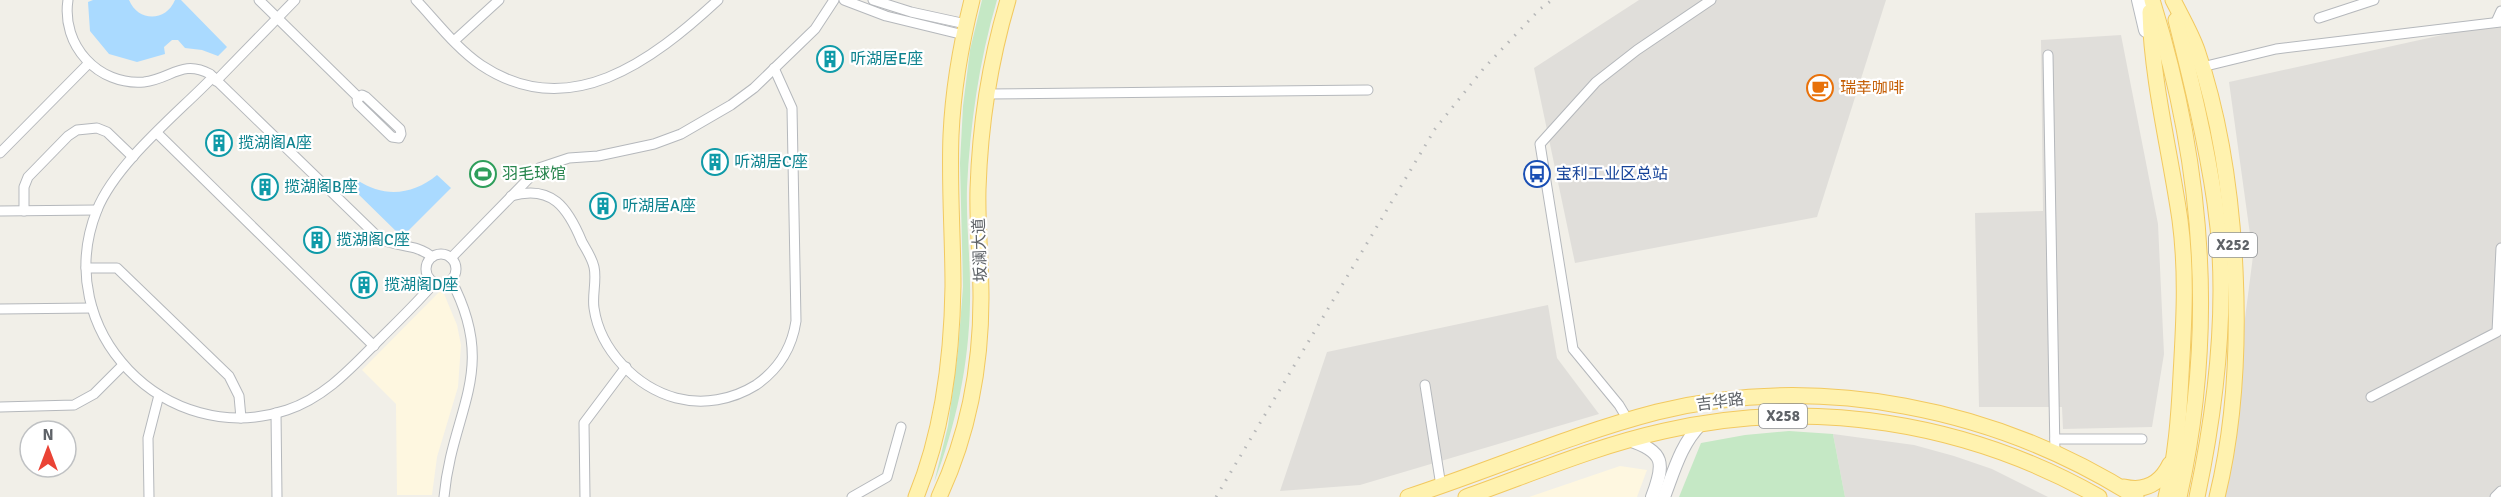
<svg xmlns="http://www.w3.org/2000/svg" width="2501" height="497" font-family="Signika,'Noto Sans SC',sans-serif">
<style>
.commercial{fill:#fef7e0}
.industrial{fill:#e0deda}
.green{fill:#c5e8c5}
.water{fill:#aadaff}
.lines{fill:none;stroke-linecap:round;stroke-linejoin:round}
.minor-casing{stroke:#b5b8bc;stroke-width:11}
.tertiary-casing{stroke:#b5b8bc;stroke-width:14}
.secondary-casing{stroke:#b6babf;stroke-width:16}
.primary-casing{stroke:#f2c960;stroke-width:17}
.minor{stroke:#fff;stroke-width:9}
.tertiary{stroke:#fff;stroke-width:12}
.secondary{stroke:#fff;stroke-width:14}
.primary{stroke:#fff2af;stroke-width:15}
.rail{stroke:#b6b7b8;stroke-width:3;stroke-dasharray:1.5 8;stroke-linecap:butt}
.labels{text-anchor:middle;dominant-baseline:central;stroke-width:4.5;stroke-linejoin:round;paint-order:stroke}
.shield{fill:#fff;stroke:#8f9295;stroke-width:1.5}
.shield-label{font-size:15px;font-weight:bold;fill:#5f6368}
.culture-label{font-size:16px;fill:#0d838f;stroke:#fff;text-anchor:start}
.food-label{font-size:16px;fill:#c56008;stroke:#fff;text-anchor:start}
.leisure-label{font-size:16px;fill:#27864d;stroke:#fff;text-anchor:start}
.transit-label{font-size:16px;fill:#164399;stroke:#fff;text-anchor:start}
.street-label{font-size:16px;fill:#5f6368;stroke:#fff}
</style>
<rect width="100%" height="100%" fill="#f1efe8"/>
<g class="commercial">
<polygon points="442,289 457,325 461,345 458,387 437,457 432,495 397,495 396,404 362,370"/>
<polygon points="1620,466 1647,470 1637,497 1529,497"/>
</g>
<g class="industrial">
<polygon points="1639,0 1886,0 1817,217 1575,263 1534,68"/>
<polygon points="2501,22 2501,497 2222,497 2253,256 2229,82"/>
<polygon points="2121,35 2158,224 2164,354 2152,427 2063,429 2062,407 1979,407 1975,213 2043,211 2041,40"/>
<polygon points="1548,305 1557,358 1599,414 1360,485 1280,491 1327,352"/>
<polygon points="1833,434 1914,445 1954,456 1992,469 2048,497 1845,497"/>
</g>
<g class="green">
<path d="M982,0H997C979,61 970,125 967,188C966,226 971,264 970,302C969,365 956,425 934,483L948,426L958,351L963,287L960,163L963,106L970,50Z"/>
<polygon points="1789,431 1833,434 1845,497 1679,497 1701,443 1745,435"/>
</g>
<g class="water">
<path d="M93,0H129C138,22 166,22 175,0H181L227,47L218,56L202,50L185,48L178,40H172L164,47L165,54L137,62L109,54L90,31L88,2Z"/>
<path d="M437,175L451,188L402,237L351,187L357,180C384,198 413,195 437,175Z"/>
</g>
<g class="lines">
<defs>
<g id="minor">
<path d="M68,0C61,45 98,86 144,82C171,79 182,59 210,74L379,238C396,248 416,243 432,257"/>
<polyline points="259,0 358,97"/>
<path d="M416,0C436,21 456,48 481,65C569,124 652,61 718,0"/>
<polyline points="844,0 886,16 964,35"/>
<polyline points="873,0 911,12 966,24"/>
<polyline points="2319,18 2374,0"/>
<polyline points="2496,22 2501,11"/>
<polyline points="454,41 499,0"/>
<polyline points="2048,55 2055,453"/>
<polyline points="2202,67 2276,49 2501,22"/>
<path d="M213,77C177,114 116,163 97,210C49,330 166,450 287,410C326,397 352,367 380,339C399,320 417,303 434,283"/>
<polyline points="216,81 295,0"/>
<polyline points="987,94 1368,90"/>
<polygon points="362,95 366,97 400,129 401,134 399,138 392,137 358,104 357,100"/>
<polyline points="157,133 374,346"/>
<polyline points="0,153 89,63"/>
<path d="M511,196C552,184 568,208 582,242C586,249 592,258 594,267C597,280 592,295 594,308C600,350 636,387 676,398C703,405 732,400 756,385C779,369 792,348 796,321L792,108L774,68"/>
<polyline points="0,211 97,210"/>
<polyline points="24,211 24,187 28,177 68,136 77,130 97,128 107,132 133,157"/>
<circle cx="441" cy="269" r="15"/>
<polyline points="451,258 539,168 569,158 598,156 654,144 681,134 731,105 754,88 815,29 834,0"/>
<polyline points="86,268 117,268 229,376 239,396 241,418"/>
<polyline points="0,309 92,308"/>
<polyline points="1425,385 1441,486"/>
<polyline points="2371,397 2497,332 2501,248"/>
<polyline points="0,407 74,405 94,394 123,365"/>
<polyline points="276,413 277,497"/>
<polyline points="1628,420 1619,405 1573,349 1540,144 1596,82 1637,50 1711,0"/>
<polyline points="2055,439 2142,439"/>
<polyline points="149,497 148,438 159,395"/>
<path d="M444,497C452,409 499,371 451,280"/>
<polyline points="585,497 584,423 626,367"/>
<polyline points="852,497 887,477 901,427"/>
<polyline points="2495,497 2501,491"/>
</g>
<g id="tertiary">
<path d="M1629,440C1665,452 1665,463 1652,497"/>
<path d="M1664,497C1674,471 1681,444 1701,424"/>
</g>
<polyline id="secondary" points="2139,0 2146,30"/>
<g id="primary">
<path d="M2152,0C2203,163 2217,329 2179,497"/>
<path d="M2173,0C2181,16 2191,33 2197,50C2240,176 2249,367 2217,497"/>
<path d="M2150,12C2152,82 2170,151 2180,220C2187,272 2184,323 2181,375C2179,416 2176,457 2166,497"/>
<path d="M2176,20C2191,80 2206,141 2215,203C2229,299 2217,402 2197,497"/>
<path d="M2124,487C2145,492 2161,483 2170,464"/>
<path d="M916,497C943,431 952,357 953,286C953,236 949,186 951,135C953,90 961,44 972,0"/>
<path d="M939,497C968,435 981,365 981,298C981,261 977,225 978,189C980,125 990,61 1008,0"/>
<path d="M1408,497C1491,470 1572,434 1657,412C1819,372 1996,408 2136,497"/>
<path d="M1466,497C1531,474 1596,446 1664,431C1811,397 1967,422 2099,497"/>
</g>
</defs>
<use href="#minor" class="minor-casing"/>
<use href="#tertiary" class="tertiary-casing"/>
<use href="#secondary" class="secondary-casing"/>
<use href="#primary" class="primary-casing"/>
<use href="#minor" class="minor"/>
<use href="#tertiary" class="tertiary"/>
<use href="#secondary" class="secondary"/>
<use href="#primary" class="primary"/>
<polyline class="rail" points="1216,497 1435,129 1484,68 1540,9 1552,0"/>
</g>
<defs>
<symbol id="building-ring" viewBox="-11 -11 22 22"><circle r="9.5" fill="#fff" stroke="#0f9aa8" stroke-width="1.5"/><path d="M-4-6H4V6H1V3H-1V6H-4ZM-2.5-4.3h1.7v1.8h-1.7ZM.8-4.3h1.7v1.8H.8ZM-2.5-1h1.7V.8h-1.7ZM.8-1h1.7V.8H.8Z" fill="#0f9aa8"/></symbol>
<symbol id="cafe-ring" viewBox="-11 -11 22 22"><circle r="9.5" fill="#fff" stroke="#e8710a" stroke-width="1.5"/><path d="M-5.5-4.5H6V0H3Q3 3.5 0 3.5H-2.5Q-5.5 3.5-5.5 0ZM3-3.2v2h1.7v-2ZM-6 4.5H4V6H-6Z" fill="#e8710a"/></symbol>
<symbol id="stadium-ring" viewBox="-11 -11 22 22"><circle r="9.5" fill="#fff" stroke="#2e9e5b" stroke-width="1.5"/><path d="M0-5a6.5 5 0 1 0 0 10a6.5 5 0 1 0 0-10ZM-3.5-1.8h7v3.6h-7Z" fill="#2e9e5b"/></symbol>
<symbol id="bus-ring" viewBox="-11 -11 22 22"><circle r="9.5" fill="#fff" stroke="#1a4fb4" stroke-width="1.5"/><path d="M-5-6H5V4H4V6H2V4H-2V6H-4V4H-5ZM-3.5-4V0h7V-4ZM-3.5 1.2v1.5H-2V1.2ZM2 1.2v1.5H3.5V1.2Z" fill="#1a4fb4"/></symbol>
</defs>
<g fill-rule="evenodd">
<use href="#building-ring" x="815" y="44" width="30" height="30"/>
<use href="#cafe-ring" x="1805" y="73" width="30" height="30"/>
<use href="#building-ring" x="204" y="128" width="30" height="30"/>
<use href="#building-ring" x="700" y="147" width="30" height="30"/>
<use href="#stadium-ring" x="468" y="159" width="30" height="30"/>
<use href="#bus-ring" x="1522" y="159" width="30" height="30"/>
<use href="#building-ring" x="250" y="172" width="30" height="30"/>
<use href="#building-ring" x="588" y="191" width="30" height="30"/>
<use href="#building-ring" x="302" y="225" width="30" height="30"/>
<use href="#building-ring" x="349" y="270" width="30" height="30"/>
</g>
<g class="labels">
<g class="shield">
<rect x="2209" y="233" width="48" height="24" rx="4.5"/>
<rect x="1759" y="404" width="48" height="24" rx="4.5"/>
</g>
<g class="shield-label">
<text x="2233" y="245">X252</text>
<text x="1783" y="416">X258</text>
</g>
<g class="culture-label">
<text x="850" y="59">听湖居E座</text>
<text x="238" y="143">揽湖阁A座</text>
<text x="734" y="162">听湖居C座</text>
<text x="284" y="187">揽湖阁B座</text>
<text x="622" y="206">听湖居A座</text>
<text x="336" y="240">揽湖阁C座</text>
<text x="384" y="285">揽湖阁D座</text>
</g>
<g class="food-label">
<text x="1840" y="88">瑞幸咖啡</text>
</g>
<g class="leisure-label">
<text x="502" y="174">羽毛球馆</text>
</g>
<g class="transit-label">
<text x="1556" y="174">宝利工业区总站</text>
</g>
<g class="street-label">
<text transform="translate(980 250) rotate(-92)">坂澜大道</text>
<text transform="translate(1720 402) rotate(-7)">吉华路</text>
</g>
</g>
<g transform="translate(48 449)"><circle r="28" fill="#ffffff" stroke="#bfc1c3" stroke-width="1.5"/>
<path d="M0-4.5L10 22L0 15L-10 22Z" fill="#ea4335"/>
<text y="-9" font-size="16" font-weight="bold" text-anchor="middle" fill="#5f6368">N</text>
</g>
</svg>
